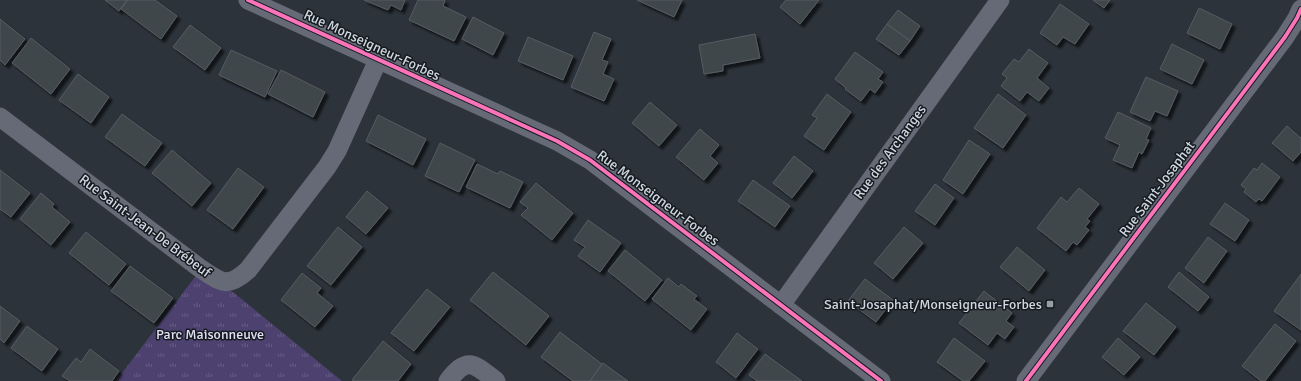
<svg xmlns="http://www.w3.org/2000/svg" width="1301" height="381" font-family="Signika,sans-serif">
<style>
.grass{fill:url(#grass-tufts)}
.building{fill:#40474c;stroke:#555d62;filter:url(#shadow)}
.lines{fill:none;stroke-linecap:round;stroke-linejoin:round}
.minor{stroke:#666a76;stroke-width:19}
.cycleway-casing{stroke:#151b20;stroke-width:6}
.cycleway{stroke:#fb73b8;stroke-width:4}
.poi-dot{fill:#969ea6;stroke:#151b20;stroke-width:1.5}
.labels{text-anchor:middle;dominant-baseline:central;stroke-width:3;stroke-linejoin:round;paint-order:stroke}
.street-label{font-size:14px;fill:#cfd7e0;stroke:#151b20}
.poi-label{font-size:14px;fill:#cfd7e0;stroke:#151b20;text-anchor:end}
.park-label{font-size:14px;fill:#e3dff5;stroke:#151b20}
</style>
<defs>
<pattern id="grass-tufts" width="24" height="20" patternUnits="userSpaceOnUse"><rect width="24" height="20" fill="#4d426f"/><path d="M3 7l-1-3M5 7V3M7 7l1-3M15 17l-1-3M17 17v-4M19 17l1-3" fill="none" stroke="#665d83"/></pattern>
<filter id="shadow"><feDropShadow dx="3.5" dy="3.5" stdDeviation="1" flood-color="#0009"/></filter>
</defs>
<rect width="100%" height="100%" fill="#2c333a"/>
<polygon class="grass" points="201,269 217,279 342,381 116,381"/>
<g class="building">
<polygon points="105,0 127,0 119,11"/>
<polygon points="128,0 155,0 177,16 161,39 121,9"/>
<polygon points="364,0 405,0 401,10 391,5 388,10"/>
<polygon points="418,0 445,0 443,6 466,17 454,41 409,20"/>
<polygon points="637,0 682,0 674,17"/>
<polygon points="786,0 819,0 800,24 780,7"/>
<polygon points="1093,0 1110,0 1104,8"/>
<polygon points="1060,4 1089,24 1075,44 1063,37 1057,45 1040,33"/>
<polygon points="1199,8 1232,24 1220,49 1187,33"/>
<polygon points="898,10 920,26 910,41 887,24"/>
<polygon points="473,17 504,33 493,55 462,39"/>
<polygon points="0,19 25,39 5,65 0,60"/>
<polygon points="887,24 910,41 899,55 876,39"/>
<polygon points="190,25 221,48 205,70 173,47"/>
<polygon points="594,32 611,39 602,60 608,62 603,74 614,79 604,101 571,87"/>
<polygon points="755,34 760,58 723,65 723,71 704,74 699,45"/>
<polygon points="528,37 573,56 563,80 518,61"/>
<polygon points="31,38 70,69 51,94 12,63"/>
<polygon points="1172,44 1204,60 1192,84 1160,69"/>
<polygon points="1029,49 1048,63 1037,78 1049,88 1039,101 1027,92 1020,101 1001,86 1007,78 1002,74 1014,59 1019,62"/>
<polygon points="231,50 277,71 265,97 219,75"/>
<polygon points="855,52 883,72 878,79 883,82 875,93 870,89 861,101 845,89 846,88 835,79"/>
<polygon points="281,70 325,92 313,117 268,94"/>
<polygon points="78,74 109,97 91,123 59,100"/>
<polygon points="1146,77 1178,91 1167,116 1155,111 1150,121 1130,112"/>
<polygon points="827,94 851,112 824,150 804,136 817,118 812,115"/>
<polygon points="998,94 1026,115 1003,148 974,128"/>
<polygon points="650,102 677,125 659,146 632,123"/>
<polygon points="1118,112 1151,128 1146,139 1149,140 1142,154 1139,152 1132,168 1113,160 1120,145 1105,138"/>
<polygon points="122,114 162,143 145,166 105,137"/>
<polygon points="378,115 426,139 413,165 366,141"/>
<polygon points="1287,126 1301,138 1301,152 1293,161 1272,143"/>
<polygon points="700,129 719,145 710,156 718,163 704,180 676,157"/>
<polygon points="969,140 990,154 963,194 943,180"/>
<polygon points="440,143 475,160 459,192 425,176"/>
<polygon points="172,150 211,183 192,206 152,173"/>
<polygon points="794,156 813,171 792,198 773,183"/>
<polygon points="1262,163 1280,177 1262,201 1259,199 1256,202 1244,192 1246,189 1241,185 1254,168 1257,170"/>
<polygon points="477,164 498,174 500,171 523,182 510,208 466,187"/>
<polygon points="238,168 264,187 233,229 207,210"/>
<polygon points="0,170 30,193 11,217 0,209"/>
<polygon points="753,180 790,206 775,227 738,201"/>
<polygon points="536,183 573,213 552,240 521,215 528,208 520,202"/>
<polygon points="935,184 954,198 935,225 915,211"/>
<polygon points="1079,188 1099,204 1087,219 1090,221 1085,227 1089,230 1077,245 1073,242 1066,251 1037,228 1061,197 1067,202"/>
<polygon points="367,191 388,208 366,234 346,217"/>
<polygon points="41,193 54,204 52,207 70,222 51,245 20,219"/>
<polygon points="1225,203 1249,220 1235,241 1210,224"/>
<polygon points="588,220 621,243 600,272 578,256 585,247 574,240"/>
<polygon points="338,227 362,247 331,285 307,266"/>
<polygon points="904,227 923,243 893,279 874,263"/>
<polygon points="86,232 126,264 109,285 69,253"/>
<polygon points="1208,237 1227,251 1204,283 1185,268"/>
<polygon points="1017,247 1045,270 1029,291 1000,267"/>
<polygon points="625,250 662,280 645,301 608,271"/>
<polygon points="130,266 173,298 154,323 111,291"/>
<polygon points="493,272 549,316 526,345 470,300"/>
<polygon points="1179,272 1209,297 1198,311 1168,287"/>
<polygon points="302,273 321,288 317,293 333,306 315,327 281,300"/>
<polygon points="1301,274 1301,330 1274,311"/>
<polygon points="668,278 679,287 681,284 697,296 694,299 707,309 691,330 652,299"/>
<polygon points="865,279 893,300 876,322 848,301"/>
<polygon points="427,289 450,307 414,351 391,333"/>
<polygon points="984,291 1012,313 1006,321 1014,327 1005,339 997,333 988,345 959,323"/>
<polygon points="1146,303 1176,327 1154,355 1123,331"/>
<polygon points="0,306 20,321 4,343 0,339"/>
<polygon points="1275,324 1296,341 1265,381 1261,381 1242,366"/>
<polygon points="27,326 58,349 42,371 11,348"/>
<polygon points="560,332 602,364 590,381 573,381 541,357"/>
<polygon points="737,333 758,349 736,378 716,362"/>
<polygon points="954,338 985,361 969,381 963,381 937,362"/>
<polygon points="1118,338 1140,357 1124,375 1102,357"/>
<polygon points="383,341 411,364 398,381 354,381 352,380"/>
<polygon points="90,349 119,371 112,381 70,381 62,376 76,358 81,362"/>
<polygon points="765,354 802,381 757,381 749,375"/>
<polygon points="603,363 628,381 590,381"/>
</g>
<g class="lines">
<g class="minor">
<polyline points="248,0 557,141 590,160 881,381"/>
<path d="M0,117L201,269C221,282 227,289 248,270L327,167L337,151L378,60"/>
<polyline points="781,305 1000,0"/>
<path d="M448,381C468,355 474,364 496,381"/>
<polyline points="1026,381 1285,37 1297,18 1301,9"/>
</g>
<defs>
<g id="cycleway">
<polyline points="248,0 557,141 590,160 881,381"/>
<polyline points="1026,381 1285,37 1297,18 1301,9"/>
</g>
</defs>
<use href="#cycleway" class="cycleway-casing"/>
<use href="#cycleway" class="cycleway"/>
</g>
<rect class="poi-dot" x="1046" y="300" width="8" height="8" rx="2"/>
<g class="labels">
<g class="street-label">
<text transform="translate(372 45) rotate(25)">Rue Monseigneur-Forbes</text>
<text transform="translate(890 152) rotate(-54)">Rue des Archanges</text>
<text transform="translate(1157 189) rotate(-53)">Rue Saint-Josaphat</text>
<text transform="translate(658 198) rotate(37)">Rue Monseigneur-Forbes</text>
<text transform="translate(145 226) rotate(37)">Rue Saint-Jean-De Brébeuf</text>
</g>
<g class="poi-label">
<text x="1042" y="304">Saint-Josaphat/Monseigneur-Forbes</text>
</g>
<g class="park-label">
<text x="210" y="334">Parc Maisonneuve</text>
</g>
</g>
</svg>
